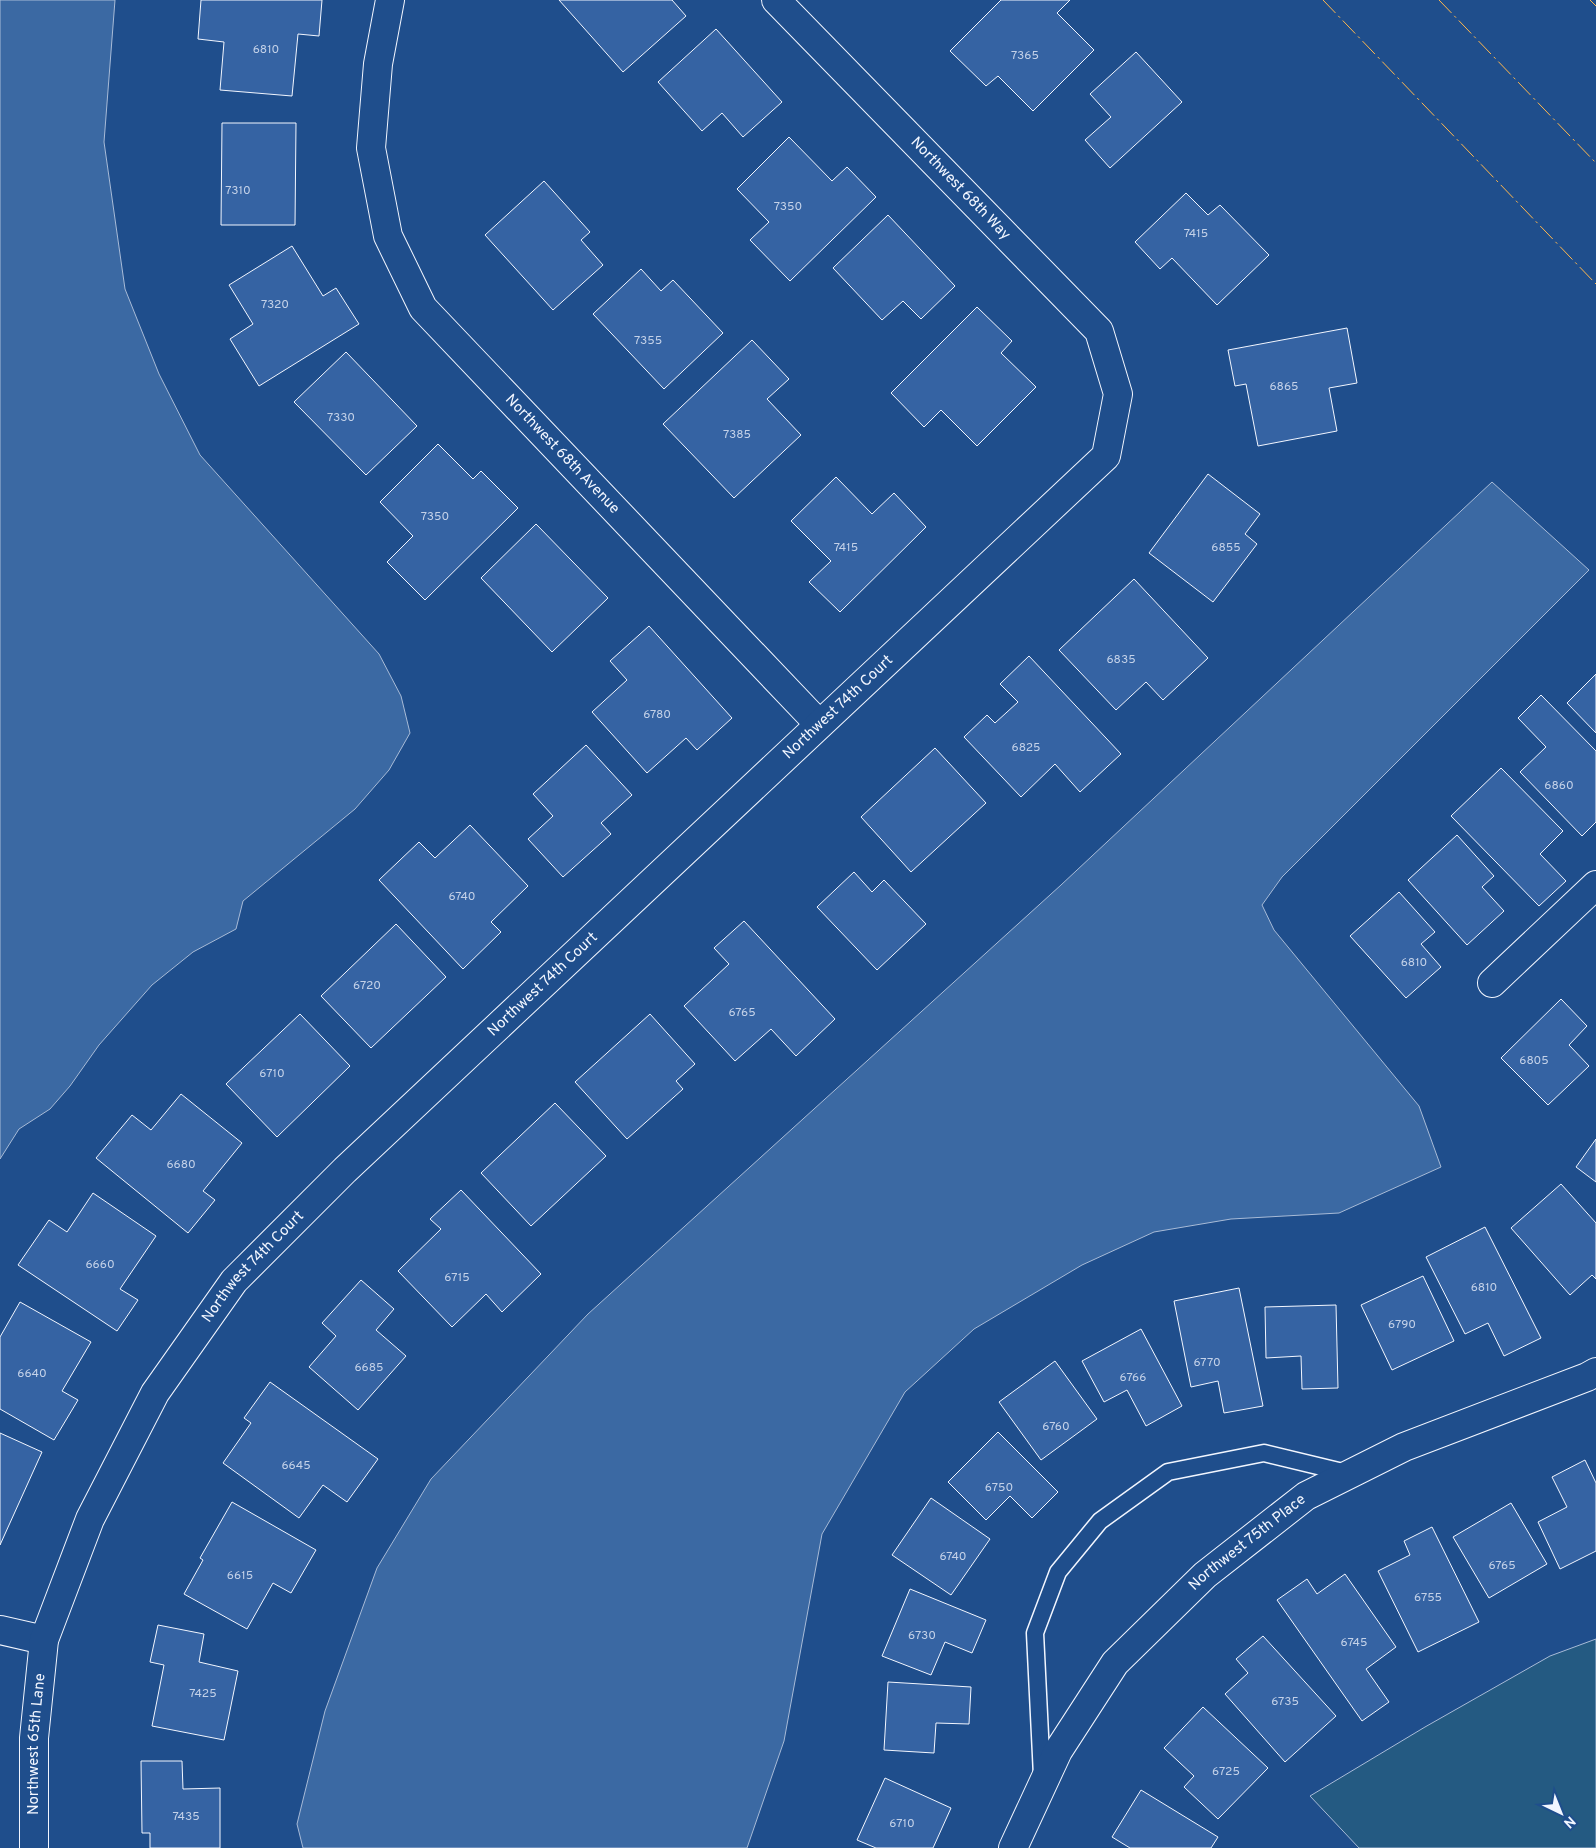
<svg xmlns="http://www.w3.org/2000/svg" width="1596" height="1848" font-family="Overpass,sans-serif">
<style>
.green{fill:#245a82;stroke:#a8bbd7}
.water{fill:#3b69a3;stroke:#a8bbd7}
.building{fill:#3563a3;stroke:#f2f6ff}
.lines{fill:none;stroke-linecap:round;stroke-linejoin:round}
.lane-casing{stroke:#f2f6ff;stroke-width:19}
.street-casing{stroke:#f2f6ff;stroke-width:30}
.lane{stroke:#1f4e8c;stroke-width:16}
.street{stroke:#1f4e8c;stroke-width:28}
.power{stroke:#ffb74d;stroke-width:1;stroke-dasharray:18 4 2.5 4;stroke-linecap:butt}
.labels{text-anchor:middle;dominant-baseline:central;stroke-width:4;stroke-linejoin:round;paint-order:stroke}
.number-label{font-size:12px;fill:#c3d1e8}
.street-label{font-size:15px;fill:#f2f6ff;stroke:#1f4e8c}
</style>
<rect width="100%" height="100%" fill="#1f4e8c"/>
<polygon class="green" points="1596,1639 1596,1848 1359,1848 1310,1796 1425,1727 1550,1656"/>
<g class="water">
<polygon points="0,0 115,0 104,142 125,289 159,374 200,455 379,654 401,696 410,733 389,770 355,809 243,901 236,929 193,952 152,985 99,1045 70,1086 50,1109 19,1129 0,1159"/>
<polygon points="1492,482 1589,570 1282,877 1262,905 1274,930 1419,1106 1441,1167 1339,1213 1231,1219 1154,1232 1082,1265 974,1329 905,1392 822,1534 784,1741 747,1848 303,1848 297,1824 325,1711 377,1568 431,1479 588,1314 1061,885"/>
</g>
<g class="building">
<polygon points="201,0 322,0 319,36 298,34 292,96 220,90 224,42 198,39"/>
<polygon points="559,0 672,0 686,16 623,72"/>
<polygon points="1001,0 1070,0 1057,13 1094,50 1033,111 998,76 986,86 950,51"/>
<polygon points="716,29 782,102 743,137 722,113 702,131 658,82"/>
<polygon points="1136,52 1182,102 1110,168 1085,140 1111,117 1090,94"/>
<polygon points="222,123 296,123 295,225 221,225"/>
<polygon points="789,137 832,181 847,167 876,197 790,281 750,240 769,222 737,189"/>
<polygon points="544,181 590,232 581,240 603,265 553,310 485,235"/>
<polygon points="1186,193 1208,215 1220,205 1269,255 1217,305 1172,258 1160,269 1135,242"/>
<polygon points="888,215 955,286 921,319 903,301 882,320 833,268"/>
<polygon points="292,246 323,296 336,288 359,324 259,386 230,339 253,324 229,285"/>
<polygon points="641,269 661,291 673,280 723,333 664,389 593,314"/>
<polygon points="977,307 1012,341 1001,353 1036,387 977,446 941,410 924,427 891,393"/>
<polygon points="1347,328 1357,383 1329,388 1337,431 1258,446 1246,384 1235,386 1228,350"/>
<polygon points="752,340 789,379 767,399 801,435 734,498 663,424"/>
<polygon points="346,352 417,426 366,475 294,402"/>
<polygon points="438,444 473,479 481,471 518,508 425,600 387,562 413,536 380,502"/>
<polygon points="1208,474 1260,514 1245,534 1257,544 1213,602 1149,553"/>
<polygon points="836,477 872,514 894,493 926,527 840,612 809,582 831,561 791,521"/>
<polygon points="536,524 608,598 552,652 481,578"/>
<polygon points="1134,579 1208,658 1163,700 1146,682 1116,710 1059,650"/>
<polygon points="649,626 732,718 697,750 686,738 647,773 592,712 627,680 610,661"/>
<polygon points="1029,656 1121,754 1080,792 1055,764 1021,797 964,737 987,715 995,723 1018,702 1000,684"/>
<polygon points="1596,674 1596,733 1567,703"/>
<polygon points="1541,695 1596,751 1596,822 1582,836 1520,772 1546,747 1518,718"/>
<polygon points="586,745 632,795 601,823 611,834 563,877 528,839 553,816 533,794"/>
<polygon points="935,748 986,803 911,872 861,817"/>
<polygon points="1501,768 1563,831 1540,854 1566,881 1539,906 1451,816"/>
<polygon points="470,825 528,886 491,922 501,932 463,969 379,880 419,842 435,858"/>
<polygon points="1457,835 1494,876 1482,887 1504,911 1467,945 1408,880"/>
<polygon points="854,872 872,892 884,880 926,924 877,970 817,907"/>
<polygon points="1399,892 1435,932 1421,944 1441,967 1406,998 1350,936"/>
<polygon points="744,921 835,1019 796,1056 771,1029 735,1061 684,1006 729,964 714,948"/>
<polygon points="396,924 446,977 371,1048 321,996"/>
<polygon points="1561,999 1587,1026 1569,1045 1589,1066 1548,1105 1501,1058"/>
<polygon points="300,1014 350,1066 277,1137 226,1084"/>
<polygon points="650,1014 695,1064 676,1081 683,1089 627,1139 575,1082"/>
<polygon points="181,1094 242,1143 203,1191 215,1200 188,1233 96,1158 132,1115 151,1130"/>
<polygon points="555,1103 606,1156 531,1226 481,1173"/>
<polygon points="1596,1139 1596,1182 1576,1167"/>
<polygon points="1561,1184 1596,1223 1596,1279 1592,1275 1570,1295 1511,1228"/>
<polygon points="461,1190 541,1274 502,1312 486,1294 452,1327 398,1271 441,1229 430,1219"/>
<polygon points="93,1193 156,1236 120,1289 138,1300 117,1331 18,1265 49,1220 67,1232"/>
<polygon points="1485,1227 1541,1338 1504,1356 1488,1323 1465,1334 1426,1257"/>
<polygon points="1423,1276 1454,1341 1392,1370 1361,1305"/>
<polygon points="361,1280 394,1309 376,1330 406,1356 358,1410 309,1367 336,1336 322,1323"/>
<polygon points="1239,1288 1263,1406 1224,1413 1218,1381 1191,1387 1174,1301"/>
<polygon points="20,1302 91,1342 62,1391 78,1400 54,1440 0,1409 0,1337"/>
<polygon points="1336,1305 1338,1388 1302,1389 1301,1356 1266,1358 1265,1307"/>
<polygon points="1141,1329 1182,1406 1146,1426 1127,1390 1104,1402 1082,1361"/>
<polygon points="1055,1361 1097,1419 1041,1460 999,1402"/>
<polygon points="270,1382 378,1459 347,1502 323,1485 299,1518 223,1463 251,1423 244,1418"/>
<polygon points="998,1432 1058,1492 1032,1518 1010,1496 986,1520 948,1482"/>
<polygon points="0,1433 42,1452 0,1545"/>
<polygon points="1585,1460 1596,1483 1596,1551 1560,1569 1538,1522 1567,1507 1552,1477"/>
<polygon points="931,1498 990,1539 951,1595 892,1555"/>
<polygon points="232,1502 316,1550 291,1593 273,1583 247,1629 184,1594 203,1560 200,1558"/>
<polygon points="1511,1503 1547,1564 1489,1598 1453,1537"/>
<polygon points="1432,1527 1479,1622 1418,1652 1378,1571 1410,1555 1404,1541"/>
<polygon points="1345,1574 1396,1647 1366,1669 1389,1702 1362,1721 1277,1600 1307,1579 1317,1594"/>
<polygon points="910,1589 986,1620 972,1653 945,1642 931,1675 882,1656"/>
<polygon points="158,1625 204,1634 199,1662 238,1671 224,1740 152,1726 164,1665 150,1662"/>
<polygon points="1263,1636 1336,1716 1285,1762 1225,1694 1248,1673 1236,1659"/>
<polygon points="888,1682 971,1687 969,1724 936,1723 934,1753 884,1750"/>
<polygon points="1203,1707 1268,1768 1218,1819 1184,1787 1194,1776 1164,1748"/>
<polygon points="141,1761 182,1761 183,1789 220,1788 220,1848 150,1848 150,1833 142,1833"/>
<polygon points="885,1778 951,1808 933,1848 876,1848 857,1840"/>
<polygon points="1141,1790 1218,1837 1211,1848 1130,1848 1112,1837"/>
</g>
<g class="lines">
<defs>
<polyline id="lane" points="1042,1776 1035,1633 1058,1572 1100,1521 1168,1472 1264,1453 1351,1474"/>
<g id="street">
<path id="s1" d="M390,0L378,64L371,148L388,236L423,308L819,724"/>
<polyline points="1492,983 1596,885"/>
<polyline points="0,1630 44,1640"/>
<path id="s2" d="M34,1848V1738L44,1640L90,1519L155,1393L234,1281L345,1170L1106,456L1118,394L1099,331L776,0"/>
<path id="s3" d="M1013,1848L1058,1751L1115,1663L1205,1575L1306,1496L1404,1447L1587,1377L1596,1372"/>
</g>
</defs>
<use href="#lane" class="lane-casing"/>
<use href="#street" class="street-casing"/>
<use href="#lane" class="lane"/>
<use href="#street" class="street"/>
<g class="power">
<polyline points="1323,0 1596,284"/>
<polyline points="1439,0 1596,163"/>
<polyline points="1590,0 1596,6"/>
</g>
</g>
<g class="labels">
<g class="number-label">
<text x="266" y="50">6810</text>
<text x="1025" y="56">7365</text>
<text x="238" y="191">7310</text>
<text x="788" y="207">7350</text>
<text x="1196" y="234">7415</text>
<text x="275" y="305">7320</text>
<text x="648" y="341">7355</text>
<text x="1284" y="387">6865</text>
<text x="341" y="418">7330</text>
<text x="737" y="435">7385</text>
<text x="435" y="517">7350</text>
<text x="846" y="548">7415</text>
<text x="1226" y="548">6855</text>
<text x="1121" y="660">6835</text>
<text x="657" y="715">6780</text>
<text x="1026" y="748">6825</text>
<text x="1559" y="786">6860</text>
<text x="462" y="897">6740</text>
<text x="1414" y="963">6810</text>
<text x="367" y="986">6720</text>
<text x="742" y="1013">6765</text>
<text x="1534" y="1061">6805</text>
<text x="272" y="1074">6710</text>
<text x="181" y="1165">6680</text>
<text x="100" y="1265">6660</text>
<text x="457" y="1278">6715</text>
<text x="1484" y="1288">6810</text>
<text x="1402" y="1325">6790</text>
<text x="1207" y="1363">6770</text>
<text x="369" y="1368">6685</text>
<text x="32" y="1374">6640</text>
<text x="1133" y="1378">6766</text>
<text x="1056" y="1427">6760</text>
<text x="296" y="1466">6645</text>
<text x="999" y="1488">6750</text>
<text x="953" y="1557">6740</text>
<text x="1502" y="1566">6765</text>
<text x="240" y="1576">6615</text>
<text x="1428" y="1598">6755</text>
<text x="922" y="1636">6730</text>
<text x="1354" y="1643">6745</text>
<text x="203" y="1694">7425</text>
<text x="1285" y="1702">6735</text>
<text x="1226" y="1772">6725</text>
<text x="186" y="1817">7435</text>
<text x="902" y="1824">6710</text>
</g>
<g class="street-label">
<text transform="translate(960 189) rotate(46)">Northwest 68th Way</text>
<text stroke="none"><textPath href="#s1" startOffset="521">Northwest 68th Avenue</textPath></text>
<text stroke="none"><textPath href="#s2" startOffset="1450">Northwest 74th Court</textPath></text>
<text stroke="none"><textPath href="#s2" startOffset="1045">Northwest 74th Court</textPath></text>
<text stroke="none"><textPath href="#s2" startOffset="640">Northwest 74th Court</textPath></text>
<text stroke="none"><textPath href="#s3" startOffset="391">Northwest 75th Place</textPath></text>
<text stroke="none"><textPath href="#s2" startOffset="104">Northwest 65th Lane</textPath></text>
</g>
</g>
<g transform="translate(1561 1813) rotate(137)" stroke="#1f4e8c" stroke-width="4" paint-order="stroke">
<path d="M0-4L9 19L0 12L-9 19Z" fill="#f2f6ff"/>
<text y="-8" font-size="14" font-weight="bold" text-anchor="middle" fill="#f2f6ff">N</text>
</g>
</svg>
